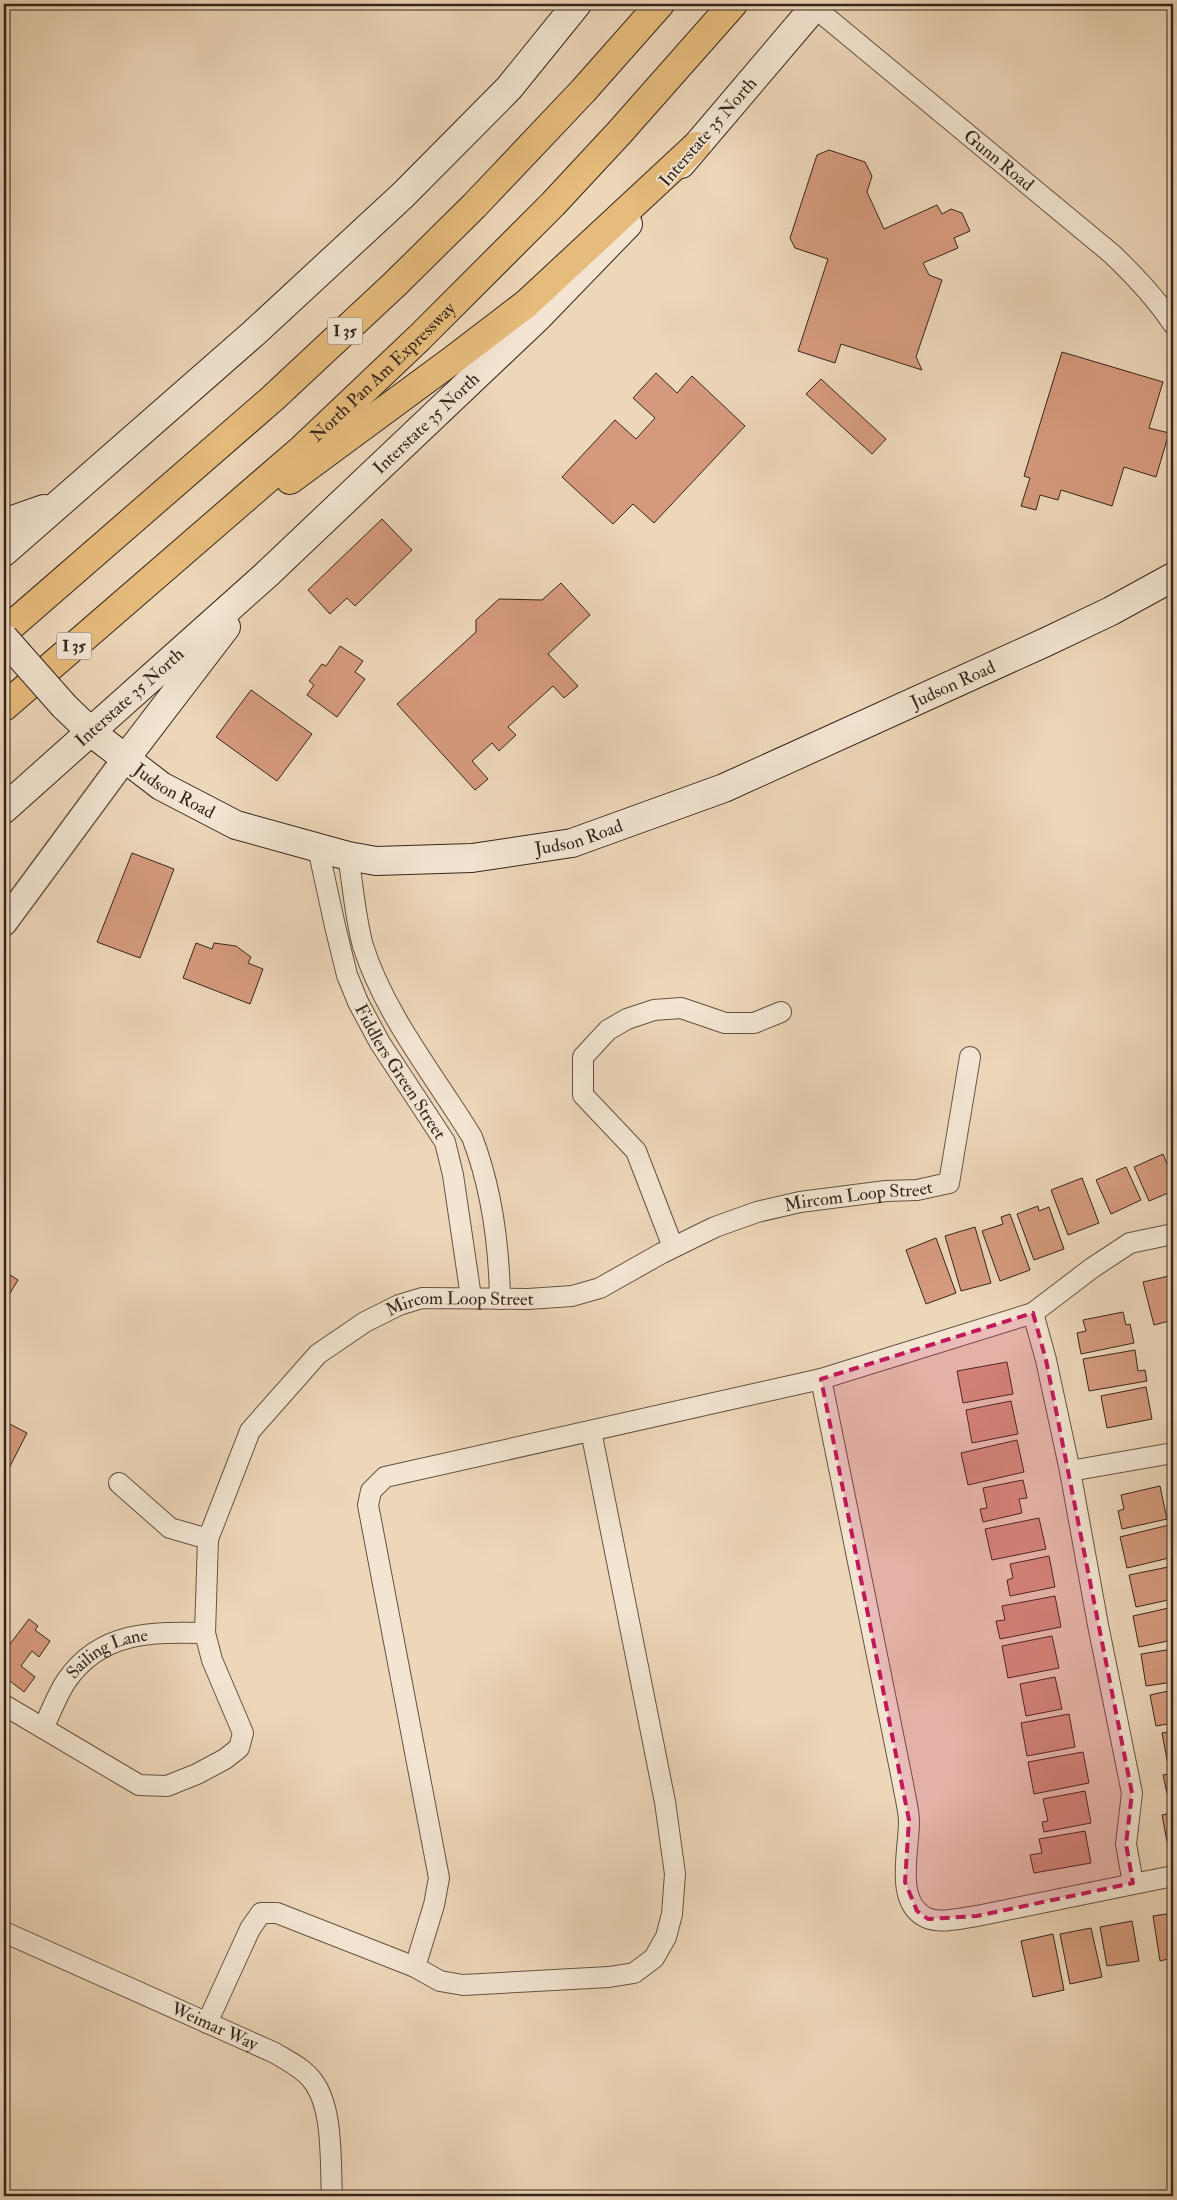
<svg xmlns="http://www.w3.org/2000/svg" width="1177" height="2200" font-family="'IM FELL Double Pica',serif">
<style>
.building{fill:#d59a7e;stroke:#36251c}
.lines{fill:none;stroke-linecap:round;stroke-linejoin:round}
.minor-casing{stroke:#645243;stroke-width:22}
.tertiary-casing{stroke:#645243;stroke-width:28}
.secondary-casing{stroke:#36251c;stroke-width:30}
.motorway-casing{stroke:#36251c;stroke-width:30}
.minor{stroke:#f3e5d2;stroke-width:20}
.tertiary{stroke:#f3e5d2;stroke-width:25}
.secondary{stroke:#f3e5d2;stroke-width:28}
.motorway{stroke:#e6bc7c;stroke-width:28}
.secondary-bridge-casing{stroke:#36251c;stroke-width:30;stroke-linecap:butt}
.secondary-bridge{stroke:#f3e5d2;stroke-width:28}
.marked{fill:#c2185b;fill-opacity:0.2;stroke:#c2185b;stroke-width:4;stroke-dasharray:10 6;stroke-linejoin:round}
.labels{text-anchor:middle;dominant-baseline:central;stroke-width:4;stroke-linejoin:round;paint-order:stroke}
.shield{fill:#f3e5d2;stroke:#6f5f53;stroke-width:1}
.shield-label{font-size:16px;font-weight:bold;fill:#36251c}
.street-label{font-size:18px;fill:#36251c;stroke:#f3e5d2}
</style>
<rect width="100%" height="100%" fill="#edd7b9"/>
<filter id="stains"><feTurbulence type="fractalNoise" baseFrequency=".004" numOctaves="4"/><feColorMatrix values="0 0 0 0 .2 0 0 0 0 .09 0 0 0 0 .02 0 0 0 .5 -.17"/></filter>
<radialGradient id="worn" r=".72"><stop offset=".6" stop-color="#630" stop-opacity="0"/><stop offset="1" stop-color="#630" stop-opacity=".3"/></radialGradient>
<g class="building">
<polygon points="829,150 865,162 872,176 867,192 884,229 937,205 942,214 951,209 962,213 970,231 954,238 958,248 923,263 929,275 942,280 916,357 922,370 841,344 835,363 798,351 828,259 795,248 790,238 817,155"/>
<polygon points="1062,352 1163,382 1149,428 1169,433 1156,477 1124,467 1112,506 1061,490 1058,500 1040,495 1036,510 1021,506 1030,478 1024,476"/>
<polygon points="656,373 677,393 692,376 745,426 654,523 633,504 613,524 562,477 615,420 636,439 655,418 633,398"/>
<polygon points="821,379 886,439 872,454 806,394"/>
<polygon points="382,519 412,550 355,606 347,598 330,614 308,590"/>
<polygon points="561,583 590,615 548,654 578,686 564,698 553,686 508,727 516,735 499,751 492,743 472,761 488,779 475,790 397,704 476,632 476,620 499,599 542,600"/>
<polygon points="340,646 363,661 355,672 365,679 337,717 307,695 314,685 309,681 322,664 326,666"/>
<polygon points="251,690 312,734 277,781 216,737"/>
<polygon points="132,853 174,869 140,958 97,942"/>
<polygon points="196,943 212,949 214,943 236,946 251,957 248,963 263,969 250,1004 183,978"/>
<polygon points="1163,1154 1173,1179 1173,1191 1149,1201 1134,1167"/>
<polygon points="1126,1167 1141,1200 1111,1214 1096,1180"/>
<polygon points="1082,1178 1099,1223 1068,1235 1051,1190"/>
<polygon points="1038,1206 1039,1211 1049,1207 1064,1249 1034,1260 1017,1214"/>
<polygon points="1010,1214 1030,1270 1000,1281 982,1231 1003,1224 1001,1217"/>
<polygon points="975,1227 991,1283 961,1291 945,1236"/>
<polygon points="936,1238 956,1293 926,1304 906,1250"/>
<polygon points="4,1271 18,1280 4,1303"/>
<polygon points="1173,1275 1173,1320 1154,1325 1143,1282"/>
<polygon points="1123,1312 1126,1325 1130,1324 1134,1343 1081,1354 1077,1333 1086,1331 1083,1320"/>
<polygon points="1135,1350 1138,1371 1145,1370 1147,1381 1089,1391 1083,1359"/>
<polygon points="1007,1362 1013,1394 963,1403 957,1371"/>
<polygon points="1146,1387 1152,1419 1107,1428 1101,1396"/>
<polygon points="1011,1401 1018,1434 972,1443 966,1410"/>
<polygon points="4,1421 27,1433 4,1478"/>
<polygon points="1017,1440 1024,1472 968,1485 961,1453"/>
<polygon points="1023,1480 1027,1498 1019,1499 1022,1513 983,1522 980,1509 987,1508 983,1488"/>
<polygon points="1160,1486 1167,1519 1122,1529 1118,1511 1124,1509 1121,1495"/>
<polygon points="1039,1518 1046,1549 992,1560 985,1529"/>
<polygon points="1169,1525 1173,1541 1173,1557 1127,1568 1120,1537"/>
<polygon points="1049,1556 1055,1587 1010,1596 1007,1580 1013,1578 1010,1564"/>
<polygon points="1173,1566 1173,1599 1136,1607 1129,1575"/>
<polygon points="1055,1596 1061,1627 1000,1639 996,1621 1005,1620 1002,1606"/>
<polygon points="1173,1607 1173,1640 1139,1647 1133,1616"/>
<polygon points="29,1619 38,1626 35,1630 50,1641 39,1657 32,1651 21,1666 35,1677 24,1692 5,1677 8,1673 4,1670 4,1652"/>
<polygon points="1052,1636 1059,1668 1008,1678 1002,1646"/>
<polygon points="1173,1649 1173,1682 1146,1686 1141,1654"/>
<polygon points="1055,1677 1062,1709 1026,1716 1020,1684"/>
<polygon points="1173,1690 1173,1723 1156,1726 1150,1695"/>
<polygon points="1069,1714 1075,1747 1027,1756 1021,1723"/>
<polygon points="1173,1731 1173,1764 1168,1765 1162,1733"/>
<polygon points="1083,1752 1089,1783 1034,1794 1028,1762"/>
<polygon points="1173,1773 1173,1806 1170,1807 1163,1775"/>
<polygon points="1085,1791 1091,1823 1044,1832 1042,1822 1048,1821 1043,1799"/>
<polygon points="1173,1813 1173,1847 1168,1847 1162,1815"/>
<polygon points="1085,1831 1091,1863 1034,1873 1030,1855 1042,1853 1039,1839"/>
<polygon points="1173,1913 1173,1962 1172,1958 1160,1961 1153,1916"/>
<polygon points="1132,1921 1139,1961 1107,1966 1100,1927"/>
<polygon points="1091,1928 1102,1977 1070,1984 1060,1934"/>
<polygon points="1053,1934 1064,1990 1033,1997 1021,1941"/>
</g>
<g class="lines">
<defs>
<g id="minor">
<path id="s1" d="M814,7L1112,254C1135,276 1156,298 1173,324"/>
<path id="s2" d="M318,848L335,926L347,975L358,1002L380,1043L445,1142L453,1175L471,1297"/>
<path d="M348,856C353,885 355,917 363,946C385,1015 434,1075 472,1137C492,1189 499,1243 500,1299"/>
<polyline points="673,1247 636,1151 583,1095 583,1057 608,1030 627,1019 654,1010 681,1008 725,1023 754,1023 781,1012"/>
<polyline points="1033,1313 1046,1360 1070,1471 1098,1625 1132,1793 1126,1844 1133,1883"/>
<path d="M821,1379L903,1784C905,1797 909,1810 909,1822C909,1851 894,1903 927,1918C941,1924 962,1918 977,1916L1173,1876"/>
<polyline points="1070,1471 1173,1453"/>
<polyline points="119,1483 170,1528 208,1539"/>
<path id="s3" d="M4,1705L139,1785L167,1786L197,1774L225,1759L239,1748L243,1733L212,1660L205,1633L208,1539L250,1431L318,1354L365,1322L399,1305L422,1298L528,1299L572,1296L600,1288L662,1253L715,1227L757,1212L800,1202L886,1191L917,1190L949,1183L970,1057"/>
<path id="s4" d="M43,1728C51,1713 57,1694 67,1680C101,1631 152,1632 205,1633"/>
<path id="s5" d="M4,1932L275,2053C288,2061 303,2068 312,2080C334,2107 330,2163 332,2196"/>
<polyline points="415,1967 434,1905 439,1878 368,1505 371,1491 385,1477 821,1379 1033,1313 1092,1268 1130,1243 1173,1234"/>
<polyline points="207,2023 250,1929 261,1913 277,1913 415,1967 440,1981 463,1985 609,1977 634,1973 654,1958 666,1937 672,1914 675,1874 665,1802 591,1431"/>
</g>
<polyline id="tertiary" points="4,923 125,759"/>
<g id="secondary">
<polyline points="681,164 817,4"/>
<polyline points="4,523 44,509"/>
<polyline points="4,552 254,333 403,195 509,88 577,4"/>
<path id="s6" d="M64,706L91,732L161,786L236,825L348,856L376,861L472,858L572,843L724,788L1046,642L1111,611L1173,577"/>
<polyline points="125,759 226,627"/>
<path id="s7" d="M4,809L266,575L538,317L628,224"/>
</g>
<g id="motorway">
<polyline points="290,480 454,359 526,304 696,146"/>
<polyline points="4,632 273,398 395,284 474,206 583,91 660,4"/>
<path id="s8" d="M4,707L303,448L419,338L553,204L619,133L733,4"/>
</g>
</defs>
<use href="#minor" class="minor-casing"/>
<use href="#tertiary" class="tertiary-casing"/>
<use href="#secondary" class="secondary-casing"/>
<use href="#motorway" class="motorway-casing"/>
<use href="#minor" class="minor"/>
<use href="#tertiary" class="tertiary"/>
<use href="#secondary" class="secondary"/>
<use href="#motorway" class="motorway"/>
<defs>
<polyline id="secondary-bridge" points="4,638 64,706"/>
</defs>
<use href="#secondary-bridge" class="secondary-bridge-casing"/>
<use href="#secondary-bridge" class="secondary-bridge"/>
</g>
<path class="marked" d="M1033,1313L1046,1360L1132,1793L1126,1844L1133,1883L977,1916L928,1919L917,1911L905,1882L909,1820L821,1379Z"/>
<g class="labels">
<g class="shield">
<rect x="327.5" y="317.5" width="35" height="27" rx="4"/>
<rect x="56.5" y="632.5" width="35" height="27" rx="4"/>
</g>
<g class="shield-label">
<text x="345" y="331">I 35</text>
<text x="74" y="646">I 35</text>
</g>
<g class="street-label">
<text transform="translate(708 132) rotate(-49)">Interstate 35 North</text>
<text stroke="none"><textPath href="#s1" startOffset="240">Gunn Road</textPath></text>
<text stroke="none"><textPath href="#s8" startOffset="506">North Pan Am Expressway</textPath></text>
<text stroke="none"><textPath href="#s7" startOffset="572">Interstate 35 North</textPath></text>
<text stroke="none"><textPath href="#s6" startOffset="965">Judson Road</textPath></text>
<text stroke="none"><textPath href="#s7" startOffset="168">Interstate 35 North</textPath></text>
<text stroke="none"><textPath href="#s6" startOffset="140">Judson Road</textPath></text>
<text stroke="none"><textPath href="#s6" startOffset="560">Judson Road</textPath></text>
<text stroke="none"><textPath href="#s2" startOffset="241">Fiddlers Green Street</textPath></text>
<text stroke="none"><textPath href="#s3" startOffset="1278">Mircom Loop Street</textPath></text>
<text stroke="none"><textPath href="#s3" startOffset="858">Mircom Loop Street</textPath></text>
<text stroke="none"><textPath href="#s4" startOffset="104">Sailing Lane</textPath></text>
<text stroke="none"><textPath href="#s5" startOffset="231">Weimar Way</textPath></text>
</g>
</g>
<rect width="1177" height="2200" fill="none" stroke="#edd7b9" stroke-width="20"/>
<rect x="5" y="5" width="1167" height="2190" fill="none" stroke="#36251c" stroke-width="2.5"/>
<rect x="10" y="10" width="1157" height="2180" fill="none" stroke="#36251c"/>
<rect width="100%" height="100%" filter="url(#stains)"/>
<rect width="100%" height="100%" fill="url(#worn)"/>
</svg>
